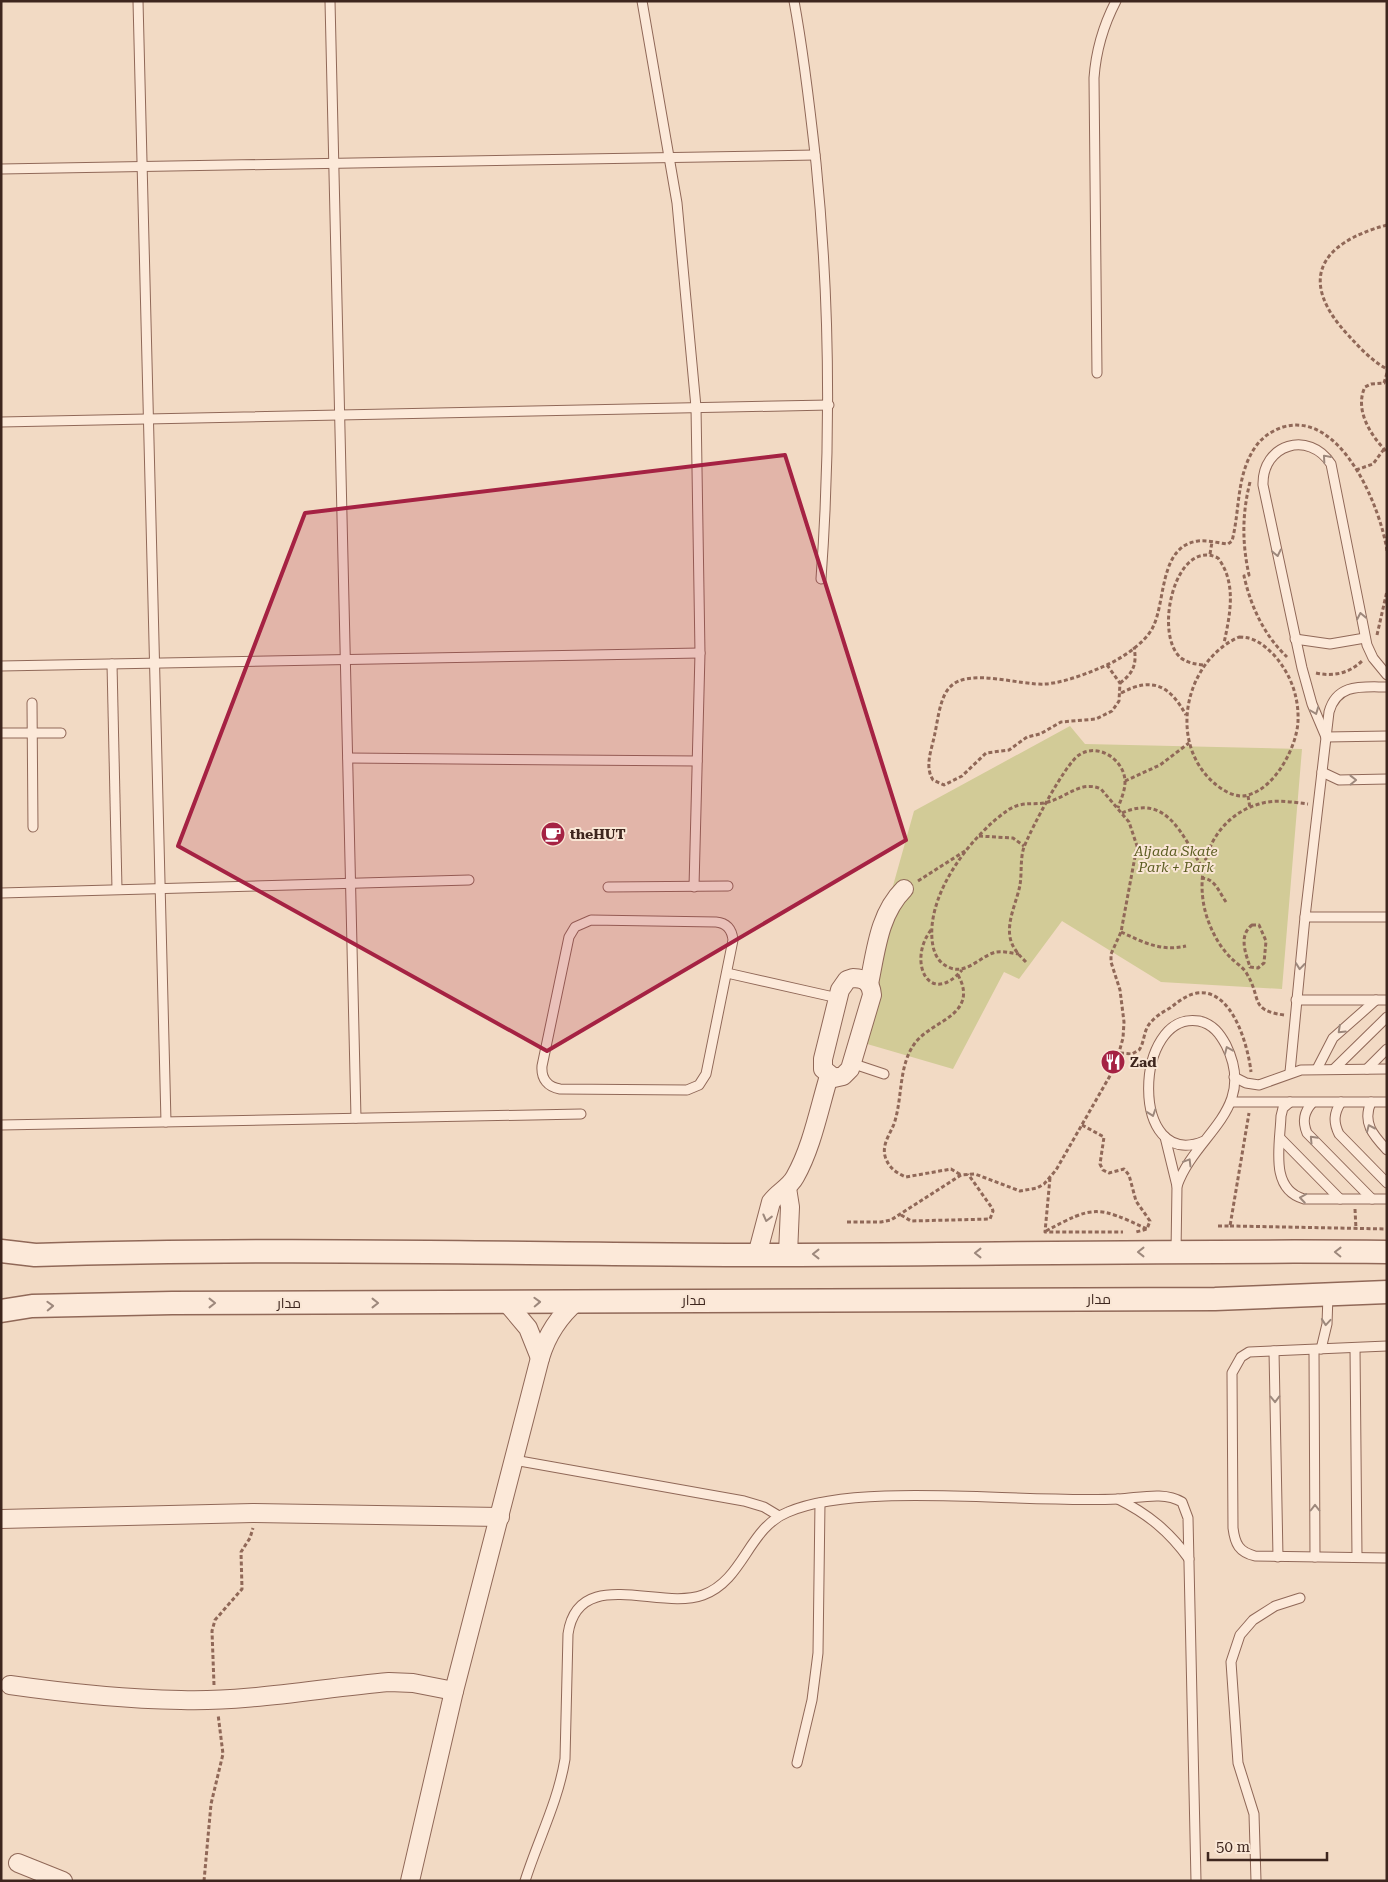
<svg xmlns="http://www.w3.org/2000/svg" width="1388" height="1882" font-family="'Roboto Serif',Cairo,serif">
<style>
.green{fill:#d2cb97}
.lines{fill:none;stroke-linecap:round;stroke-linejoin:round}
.service-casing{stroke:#906858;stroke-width:11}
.minor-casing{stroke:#906858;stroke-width:20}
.tertiary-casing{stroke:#906858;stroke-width:25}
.path{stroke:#906858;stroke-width:3;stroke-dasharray:4 2.5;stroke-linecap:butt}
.service{stroke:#fce9d9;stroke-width:9}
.minor{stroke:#fce9d9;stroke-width:18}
.tertiary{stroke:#fce9d9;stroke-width:22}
.oneway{stroke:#9d887c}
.marked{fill:#a52243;fill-opacity:0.2;stroke:#a52243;stroke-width:4;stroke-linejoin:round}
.labels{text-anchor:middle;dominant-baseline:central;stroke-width:4;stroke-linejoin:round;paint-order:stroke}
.poi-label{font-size:14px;font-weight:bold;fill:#3e261e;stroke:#f9e6d5;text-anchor:start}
.park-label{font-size:14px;font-style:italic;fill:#5c5d22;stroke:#f9e6d5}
.street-label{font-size:14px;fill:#3e261e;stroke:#f9e6d5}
</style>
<rect width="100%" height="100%" fill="#f2dac4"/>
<polygon class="green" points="1070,726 1085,744 1302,749 1282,989 1161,982 1062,921 1019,979 1004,972 953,1069 850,1039 914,811"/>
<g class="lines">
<defs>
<g id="service">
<polyline points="138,1 166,1122"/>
<polyline points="330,1 356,1118"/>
<polyline points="642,1 677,203 696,407 700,653 694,887"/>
<path d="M794,1C804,55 810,108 816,163C830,302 831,440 821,579"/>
<polyline points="1,169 815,155"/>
<path d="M1097,373L1094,78C1096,50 1103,26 1116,1"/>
<polyline points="1,422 829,405"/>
<polyline points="1295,639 1330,644 1365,638"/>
<polyline points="112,664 117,889"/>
<polyline points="1,666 700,653"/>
<polyline points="32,703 33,827"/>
<polyline points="1,733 61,733"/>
<path d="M1326,737L1312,704L1302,668L1263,485C1262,444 1309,430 1331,464L1367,645L1373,658L1387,675"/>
<polyline points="1326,737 1387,736"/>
<polyline points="348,758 697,761"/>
<polyline points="1322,772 1339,780 1387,779"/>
<polyline points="608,887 728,886"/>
<polyline points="1,893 469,880"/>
<polyline points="1305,917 1387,917"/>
<path d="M591,920L716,922C727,923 732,930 733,940L706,1074L699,1085L687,1090L560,1089C548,1087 541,1079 542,1066L569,937L575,927Z"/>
<polyline points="727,973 838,998"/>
<polyline points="1296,1000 1387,1000"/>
<polyline points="851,1063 884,1074"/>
<polyline points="1317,1069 1333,1038 1376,1000"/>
<polyline points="1334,1069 1387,1017"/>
<polyline points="1367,1069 1387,1049"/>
<path d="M1290,1072L1305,917L1329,712C1337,683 1362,687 1387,687"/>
<polyline points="1234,1077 1246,1083 1259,1085 1301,1070 1387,1069"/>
<polyline points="1231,1102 1387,1102"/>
<path d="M1290,1102L1283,1108L1281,1116C1280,1145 1269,1189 1304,1199H1387"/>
<path d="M1341,1102C1334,1113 1333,1122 1339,1134L1387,1183"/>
<path d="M1371,1102C1362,1123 1373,1135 1387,1150"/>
<path d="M1312,1103C1304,1112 1302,1121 1307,1133L1372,1199"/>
<polyline points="1,1125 581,1114"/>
<polyline points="1165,1137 1177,1186 1176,1252"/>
<polyline points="1280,1138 1340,1199"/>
<path d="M1177,1186C1195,1134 1258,1110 1226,1045C1220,1034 1213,1024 1199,1021C1133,1010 1129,1173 1204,1141"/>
<path d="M1387,1346L1249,1352L1241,1357L1232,1373L1233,1528C1235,1544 1239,1552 1255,1556L1387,1558"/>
<polyline points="1355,1348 1357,1557"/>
<polyline points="1321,1349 1327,1324 1328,1295"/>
<polyline points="1314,1350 1315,1557"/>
<polyline points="1274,1351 1278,1557"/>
<polyline points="514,1460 744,1501 764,1507 779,1516"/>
<path d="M1118,1499C1148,1514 1170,1532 1189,1559"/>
<polyline points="797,1763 812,1700 818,1653 820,1503"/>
<path d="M525,1881C538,1840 558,1802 565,1759L568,1634C578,1565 659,1611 703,1595C744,1580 748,1528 788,1512C816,1500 854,1497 885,1496C962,1493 1041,1502 1119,1499C1139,1498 1164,1491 1182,1502L1188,1518L1196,1881"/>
<polyline points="1256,1881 1254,1814 1238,1763 1231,1662 1240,1635 1253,1620 1275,1606 1300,1598"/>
</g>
<g id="minor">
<path d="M853,978C865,978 871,983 872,995L850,1069L843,1076L834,1078L823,1069V1059L840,990L847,980Z"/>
<path d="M869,984C876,950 879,914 904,889"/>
<polyline points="787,1188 790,1207 788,1254"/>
<path d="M757,1255L771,1202C778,1192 789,1188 795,1177C812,1147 819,1109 829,1076"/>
<polyline points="507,1303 528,1328 540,1358"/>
<polyline points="1,1519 253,1513 500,1517"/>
<path d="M10,1685C66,1693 124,1699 181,1700C250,1702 320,1688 389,1682L413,1683L454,1691"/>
<polyline points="18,1863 63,1881"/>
<path d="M410,1881L454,1691L540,1358C547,1334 559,1316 578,1300"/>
</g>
<g id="tertiary">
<path d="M1,1251L35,1255C275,1247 515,1254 755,1255C966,1255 1176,1250 1387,1252"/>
<polyline points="1,1311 32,1306 172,1303 1215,1299 1387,1292"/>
</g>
</defs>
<use href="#service" class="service-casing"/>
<use href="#minor" class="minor-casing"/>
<use href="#tertiary" class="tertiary-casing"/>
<g class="path">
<path d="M1387,225C1319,243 1297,281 1349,336C1360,348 1372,361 1387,369"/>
<path d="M1387,373L1384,383L1371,384L1365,387C1354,410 1371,436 1387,452"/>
<polyline points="1356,470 1373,464 1384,449"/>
<path d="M1250,482C1242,514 1242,543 1249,575L1244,576C1251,607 1264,635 1287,657"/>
<polyline points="1210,554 1212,542"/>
<polyline points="1377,635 1387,591"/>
<path d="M1239,637C1254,637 1263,644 1274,655C1290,673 1299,696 1298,721C1297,747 1275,788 1248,795C1236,799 1222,790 1214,783C1167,742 1185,661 1239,637Z"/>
<path d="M1107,665L1120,683L1119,701L1112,711L1096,719L1061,722L1040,734L1027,737L1009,750L986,753L962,776L944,785L933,780C924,766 932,749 935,733C938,719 940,697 950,687C969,667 1020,686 1046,684C1065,682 1083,675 1100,668C1118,661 1145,644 1153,627C1166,601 1159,546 1198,541C1208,540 1218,543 1228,544L1232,541C1240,511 1236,477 1254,449C1261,438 1271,431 1283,427C1341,410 1381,508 1387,551"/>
<path d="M1203,665C1195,664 1188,663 1181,658C1153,635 1175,537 1218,558C1237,583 1230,615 1224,643"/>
<path d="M1316,673C1334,677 1350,673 1363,660"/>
<path d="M1120,683C1134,673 1137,663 1134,647"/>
<path d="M1121,693C1153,676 1170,686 1186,715"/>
<polyline points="1125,781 1160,765 1189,743"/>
<polyline points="1248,796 1250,808"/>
<path d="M1122,813C1167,793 1182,835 1202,867"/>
<polyline points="979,836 1013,838 1024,846"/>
<path d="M1201,878C1215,878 1219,892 1226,902"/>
<polyline points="918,881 965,851"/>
<path d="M1252,925H1259L1266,941L1264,963L1258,968L1250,967C1246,954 1238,936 1252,925Z"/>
<path d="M931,930C907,961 929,1008 962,970"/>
<path d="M1121,932C1143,942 1161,952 1186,946"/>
<path d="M1026,962C1019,955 1012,948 1010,937C1007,920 1017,901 1020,885C1022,872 1020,859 1024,847C1031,829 1065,764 1079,755C1098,742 1125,760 1125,782C1125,791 1121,799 1118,808"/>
<path d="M958,975C963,984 966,994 961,1004C953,1020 927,1027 915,1043C898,1066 903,1097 894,1124C890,1134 882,1144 885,1156C888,1167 896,1173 906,1177L951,1169L961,1175"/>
<path d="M1284,1015C1249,1010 1262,999 1247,974C1244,968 1236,963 1231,958C1221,948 1214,936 1209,923C1191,877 1208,819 1259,804C1275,799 1292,802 1308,804"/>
<path d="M1120,1053L1132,1054L1139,1050C1145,1042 1143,1030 1151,1022C1156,1016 1163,1012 1170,1008C1178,1002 1186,995 1197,993C1232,988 1248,1045 1251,1072"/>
<polyline points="1082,1125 1104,1137 1100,1164 1103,1170 1109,1173 1124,1169 1129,1175 1136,1201 1150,1221 1147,1229 1136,1232"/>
<polyline points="1050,1178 1045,1232 1123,1232"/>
<polyline points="1355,1209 1356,1229"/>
<polyline points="901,1215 911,1221 990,1219 993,1211 992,1208 968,1174"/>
<path d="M847,1222H881L891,1220L961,1175L975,1174L1020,1191L1037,1188L1044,1184L1056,1170L1115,1067L1123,1038L1124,1022L1120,990L1111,962V954L1121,932L1137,846L1129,822L1101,789C1081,780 1067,797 1048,802C1034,806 1024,800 1008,810C971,836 928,892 932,939C933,950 936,961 948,967C966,976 980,956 996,952C1004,951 1011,953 1019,954"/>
<polyline points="1218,1226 1230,1226 1249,1113"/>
<polyline points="1230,1226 1387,1229"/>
<path d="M1046,1231C1094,1205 1098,1206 1147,1229"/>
<polyline points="214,1685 212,1631 215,1620 242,1589 241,1552 250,1538 253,1528"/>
<polyline points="204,1881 211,1804 223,1754 218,1714"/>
</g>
<use href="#service" class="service"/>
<use href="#minor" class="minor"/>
<use href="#tertiary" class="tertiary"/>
</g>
<defs><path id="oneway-chevron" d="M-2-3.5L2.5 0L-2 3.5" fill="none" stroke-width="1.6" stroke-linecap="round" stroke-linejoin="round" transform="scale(1.25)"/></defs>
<g class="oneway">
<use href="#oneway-chevron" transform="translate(1326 458) rotate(-131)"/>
<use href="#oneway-chevron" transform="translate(1277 553) rotate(78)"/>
<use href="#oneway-chevron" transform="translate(1361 616) rotate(-101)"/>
<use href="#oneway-chevron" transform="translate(1315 711) rotate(69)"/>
<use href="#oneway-chevron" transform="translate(1353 780) rotate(-1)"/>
<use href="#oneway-chevron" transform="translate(1300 966) rotate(96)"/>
<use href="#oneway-chevron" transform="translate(1341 1030) rotate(137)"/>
<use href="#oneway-chevron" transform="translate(1228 1050) rotate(-113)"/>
<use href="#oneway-chevron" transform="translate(1152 1113) rotate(71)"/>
<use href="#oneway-chevron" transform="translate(1370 1128) rotate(-114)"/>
<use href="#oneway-chevron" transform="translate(1313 1139) rotate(-133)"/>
<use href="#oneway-chevron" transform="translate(1188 1162) rotate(-59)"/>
<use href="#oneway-chevron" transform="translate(1303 1198) rotate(-171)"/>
<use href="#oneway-chevron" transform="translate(767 1218) rotate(104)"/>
<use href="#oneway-chevron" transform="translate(1141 1252) rotate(180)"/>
<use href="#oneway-chevron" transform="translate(1338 1252) rotate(-179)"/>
<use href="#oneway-chevron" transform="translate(978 1253) rotate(180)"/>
<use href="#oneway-chevron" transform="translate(816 1254) rotate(180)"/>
<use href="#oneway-chevron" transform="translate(537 1302) rotate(-2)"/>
<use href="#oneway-chevron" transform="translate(212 1303)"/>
<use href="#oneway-chevron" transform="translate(375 1303)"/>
<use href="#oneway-chevron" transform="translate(50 1306) rotate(-2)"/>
<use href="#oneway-chevron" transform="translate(1326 1322) rotate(95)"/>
<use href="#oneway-chevron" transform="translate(1275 1399) rotate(89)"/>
<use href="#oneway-chevron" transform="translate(1315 1508) rotate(-90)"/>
</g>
<path class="marked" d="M785,455L906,840L547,1051L178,846L305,513Z"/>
<defs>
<symbol id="cafe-disc" viewBox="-11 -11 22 22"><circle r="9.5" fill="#a52243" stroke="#f9e6d5"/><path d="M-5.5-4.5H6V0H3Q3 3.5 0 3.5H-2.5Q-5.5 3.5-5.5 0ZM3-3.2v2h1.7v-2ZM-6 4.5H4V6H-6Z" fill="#fff"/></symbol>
<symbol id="restaurant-disc" viewBox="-11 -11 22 22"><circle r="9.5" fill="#a52243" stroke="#f9e6d5"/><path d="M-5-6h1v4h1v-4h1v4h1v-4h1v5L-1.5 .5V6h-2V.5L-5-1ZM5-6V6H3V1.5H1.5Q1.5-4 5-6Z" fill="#fff"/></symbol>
</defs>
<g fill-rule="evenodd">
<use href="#cafe-disc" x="539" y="820" width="28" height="28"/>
<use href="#restaurant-disc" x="1099" y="1048" width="28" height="28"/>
</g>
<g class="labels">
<g class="poi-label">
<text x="570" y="834">theHUT</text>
<text x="1130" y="1062">Zad</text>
</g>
<g class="park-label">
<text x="1176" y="851">Aljada Skate<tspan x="1176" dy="16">Park + Park</tspan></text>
</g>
<g class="street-label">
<text x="1099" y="1299">مدار</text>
<text x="694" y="1300">مدار</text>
<text x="289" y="1303">مدار</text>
</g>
</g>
<rect width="1388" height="1882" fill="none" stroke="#3e261e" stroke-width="5"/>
<path d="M1208 1852v8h119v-8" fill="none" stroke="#3e261e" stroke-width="2.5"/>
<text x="1216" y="1852" font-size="15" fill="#3e261e" stroke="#f9e6d5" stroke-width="4" paint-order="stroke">50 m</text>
</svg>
